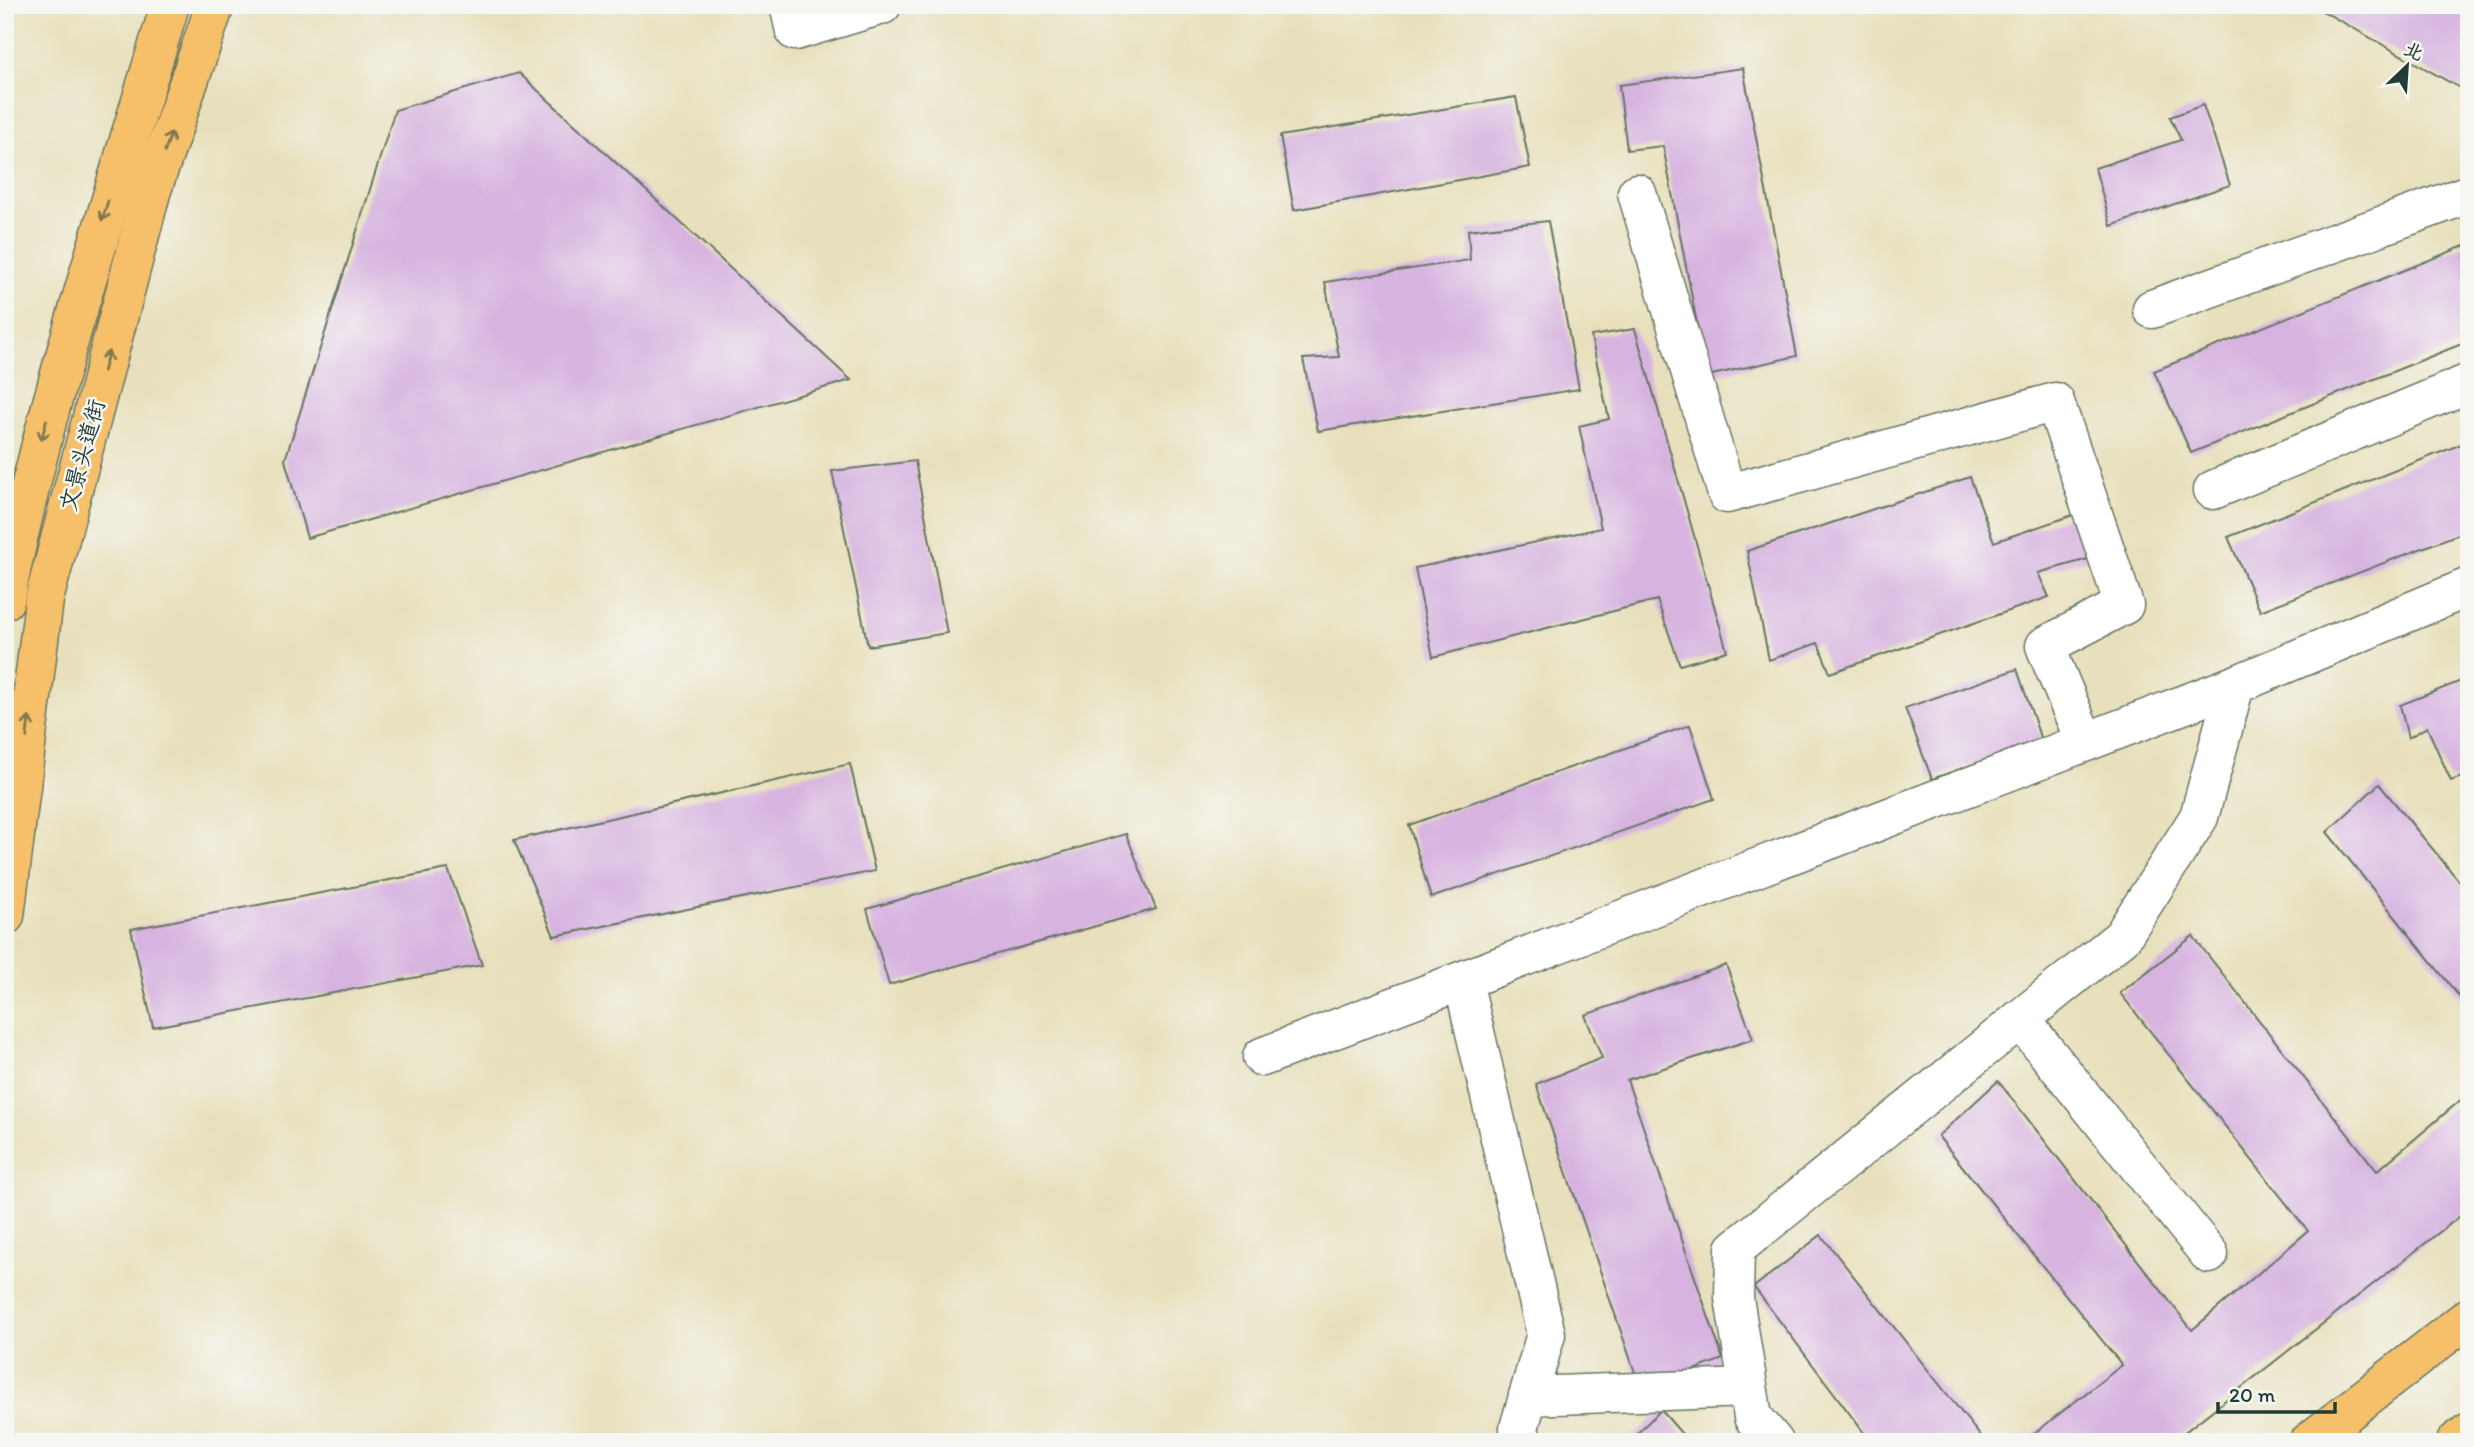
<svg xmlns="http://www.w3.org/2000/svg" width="2474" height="1447" font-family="Itim,'LXGW WenKai TC',sans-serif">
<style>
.building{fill:#d7b4e0}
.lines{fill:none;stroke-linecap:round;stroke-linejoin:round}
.minor-casing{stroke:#657664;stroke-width:41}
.major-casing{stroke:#657664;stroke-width:41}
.highway-casing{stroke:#657664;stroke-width:41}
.minor{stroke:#fff;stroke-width:38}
.major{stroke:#f6c06b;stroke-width:38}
.highway{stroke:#f6c06b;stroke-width:38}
.oneway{stroke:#80784d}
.labels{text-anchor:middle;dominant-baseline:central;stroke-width:5;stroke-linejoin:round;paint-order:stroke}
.street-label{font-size:23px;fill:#1f3d34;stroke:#f6f6f2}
</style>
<rect width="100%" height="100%" fill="#f6f6f2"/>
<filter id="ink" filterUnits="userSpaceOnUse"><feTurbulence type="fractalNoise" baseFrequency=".0143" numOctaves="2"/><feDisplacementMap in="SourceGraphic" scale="14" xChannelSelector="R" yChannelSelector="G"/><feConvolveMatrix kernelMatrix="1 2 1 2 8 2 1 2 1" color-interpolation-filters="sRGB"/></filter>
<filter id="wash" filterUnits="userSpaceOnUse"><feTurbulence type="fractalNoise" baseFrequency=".00686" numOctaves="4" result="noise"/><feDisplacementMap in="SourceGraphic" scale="28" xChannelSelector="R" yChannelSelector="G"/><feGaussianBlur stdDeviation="1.57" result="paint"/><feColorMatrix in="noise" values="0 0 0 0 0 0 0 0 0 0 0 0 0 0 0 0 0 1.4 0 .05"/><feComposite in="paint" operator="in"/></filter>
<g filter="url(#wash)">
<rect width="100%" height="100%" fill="#e8e0bc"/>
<g id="blocks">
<g class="building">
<polygon points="2312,5 2454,5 2469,13 2469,93"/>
<polygon points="1743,68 1797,356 1707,376 1663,146 1627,150 1619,85"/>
<polygon points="519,73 851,380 307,538 285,460 395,110"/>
<polygon points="1516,97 1530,167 1294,210 1280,136"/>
<polygon points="2203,105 2230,185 2111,226 2095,168 2181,140 2170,117"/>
<polygon points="1548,221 1579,389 1318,431 1303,359 1339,357 1325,282 1470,260 1468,230"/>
<polygon points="2469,244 2469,341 2191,453 2154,371"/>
<polygon points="1635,329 1727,651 1680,665 1657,600 1433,657 1415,568 1601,528 1579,426 1609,419 1591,336"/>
<polygon points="2469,441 2469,530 2260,611 2228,537"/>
<polygon points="915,461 947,633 868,646 832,471"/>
<polygon points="1970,477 1994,542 2073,515 2095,557 2038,573 2049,597 1830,673 1818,643 1769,660 1747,551"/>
<polygon points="2017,669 2041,740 1932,779 1905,708"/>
<polygon points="2469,678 2469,774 2451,781 2427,727 2408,738 2400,705"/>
<polygon points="1690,725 1714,799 1431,898 1409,825"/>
<polygon points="850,764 875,871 554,936 514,840"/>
<polygon points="2379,784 2469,893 2469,1009 2327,832"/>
<polygon points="1126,834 1156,909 889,985 867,909"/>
<polygon points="448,869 482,965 153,1027 131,929"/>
<polygon points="2193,936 2377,1171 2469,1093 2469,1209 2172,1442 2023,1442 2122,1365 1938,1136 1998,1081 2192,1330 2308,1231 2120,993"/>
<polygon points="1726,965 1753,1039 1627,1080 1723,1359 1641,1390 1536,1084 1602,1058 1585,1015"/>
<polygon points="1821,1235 1985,1442 1871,1442 1754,1287"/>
<polygon points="1661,1410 1689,1442 1628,1442"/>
</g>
</g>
</g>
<g filter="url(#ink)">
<use href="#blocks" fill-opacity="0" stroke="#657664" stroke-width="2"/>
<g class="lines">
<defs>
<g id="minor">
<polyline points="789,5 795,31 882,5"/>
<polyline points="1637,193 1727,494 2055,402 2124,605 2045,646 2085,742"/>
<polyline points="2152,309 2469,194"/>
<polyline points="2213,490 2469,383"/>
<polyline points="1463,981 1546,1334 1519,1428 1522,1442"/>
<polyline points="2020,1019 2209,1254"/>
<polyline points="1262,1057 2235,685 2469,587"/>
<polyline points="1528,1396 1748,1388"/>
<polyline points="1774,1442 1753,1417 1734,1298 1735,1249 2122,937 2199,817 2235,685"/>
</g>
<g id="major">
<path d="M5,600C46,397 111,203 170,5"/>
<polyline points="5,916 44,600 151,193 215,5"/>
</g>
<g id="highway">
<polyline points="2309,1442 2469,1317"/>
<polyline points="2456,1442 2469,1432"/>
</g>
</defs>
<use href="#minor" class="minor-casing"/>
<use href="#major" class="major-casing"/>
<use href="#highway" class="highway-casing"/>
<use href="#minor" class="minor"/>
<use href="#major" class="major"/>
<use href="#highway" class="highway"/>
</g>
<defs><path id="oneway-shaft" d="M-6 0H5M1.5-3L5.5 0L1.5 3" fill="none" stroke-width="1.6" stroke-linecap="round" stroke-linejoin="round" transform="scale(1.75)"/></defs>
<g class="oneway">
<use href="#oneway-shaft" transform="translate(168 142) rotate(-71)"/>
<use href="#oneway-shaft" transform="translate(105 211) rotate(107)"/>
<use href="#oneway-shaft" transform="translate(106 361) rotate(-75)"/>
<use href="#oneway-shaft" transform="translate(44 430) rotate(104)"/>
<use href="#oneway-shaft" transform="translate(28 727) rotate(-83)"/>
</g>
</g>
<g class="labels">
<g class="street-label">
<text transform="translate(82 455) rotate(-75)">文景头道街</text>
</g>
</g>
<rect width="2474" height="1447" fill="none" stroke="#f6f6f2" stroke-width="28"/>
<g transform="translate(2407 66) rotate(25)" stroke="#f6f6f2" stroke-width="5" paint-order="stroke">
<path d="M0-5L12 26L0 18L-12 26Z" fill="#1f3d34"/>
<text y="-10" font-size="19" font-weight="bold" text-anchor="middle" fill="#1f3d34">北</text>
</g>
<path d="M2218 1402v10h117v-10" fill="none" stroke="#1f3d34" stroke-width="3.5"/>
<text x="2229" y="1402" font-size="21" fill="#1f3d34" stroke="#f6f6f2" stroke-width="5" paint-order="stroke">20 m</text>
</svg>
